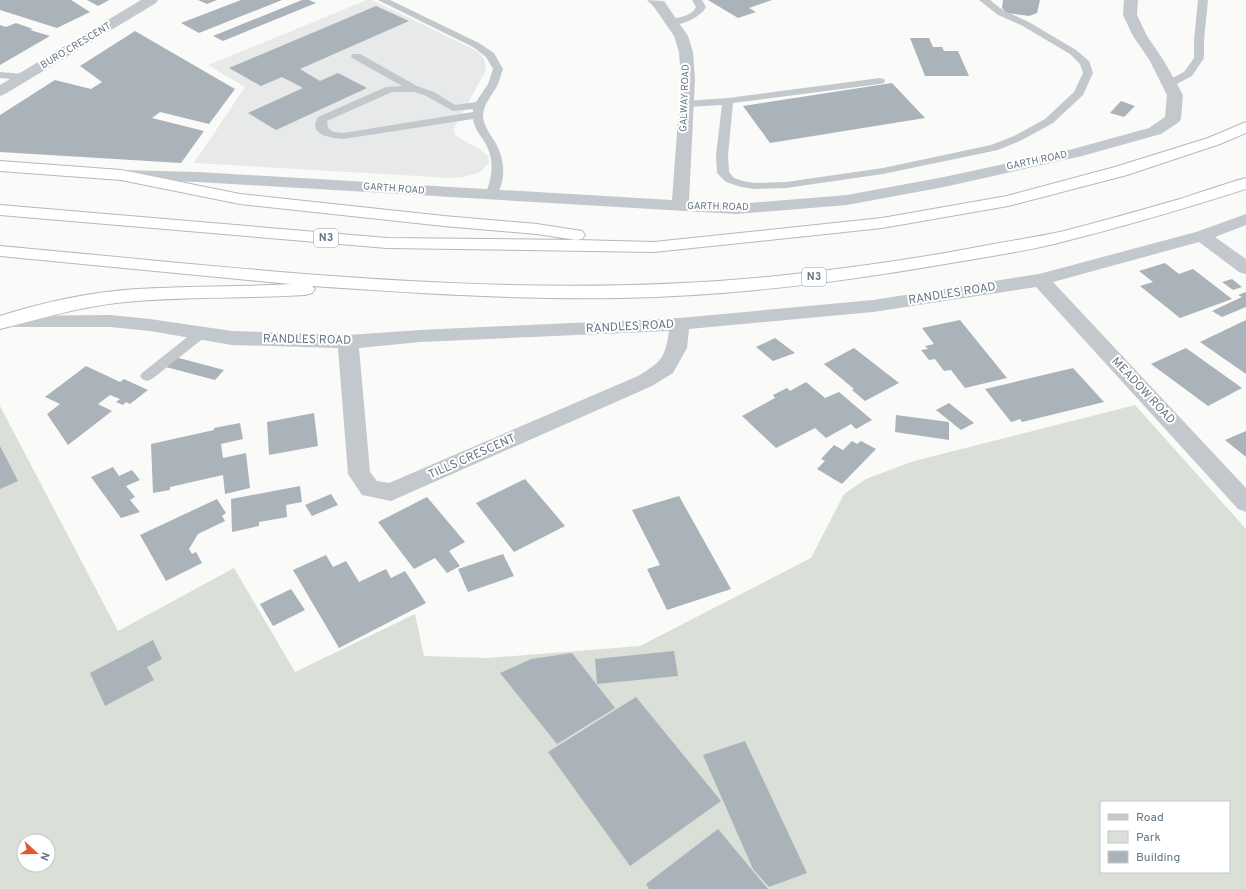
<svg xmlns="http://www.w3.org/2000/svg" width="1246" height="889" font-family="Overpass,sans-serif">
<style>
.built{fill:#e8e9e9}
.green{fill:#dadfd7;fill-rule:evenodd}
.building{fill:#aab3b9}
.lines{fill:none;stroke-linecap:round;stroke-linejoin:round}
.motorway-casing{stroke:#b4b9bd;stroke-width:2}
.service{fill:#c3c8cc;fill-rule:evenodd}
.minor{fill:#c3c8cc;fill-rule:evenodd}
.motorway{fill:#fff;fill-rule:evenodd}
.labels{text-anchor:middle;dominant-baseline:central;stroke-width:4;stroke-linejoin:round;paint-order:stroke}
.far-street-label{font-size:10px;fill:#657683;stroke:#fff}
.shield{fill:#fff;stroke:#939fa8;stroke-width:1}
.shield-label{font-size:11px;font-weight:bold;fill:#657683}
.street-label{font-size:12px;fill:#657683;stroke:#fff}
</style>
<rect width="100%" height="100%" fill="#fafaf8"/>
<polygon class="built" points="367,0 372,0 469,47 478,52 484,59 486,67 484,74 453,130 456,136 479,149 488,156 489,163 480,172 464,177 452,178 194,163 245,87 208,65"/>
<path class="green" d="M1135,405L1246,529V889H0V406L118,631L234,568L295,672L415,614L424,656L488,658L640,646L811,558L844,494L866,479L914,461ZM1101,802H1229V872H1101ZM24,841H48V865H24Z"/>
<g class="building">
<polygon points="0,0 71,0 90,12 57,28 0,10"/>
<polygon points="87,0 109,0 98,6"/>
<polygon points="198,0 217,0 207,4"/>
<polygon points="241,0 282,0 199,33 181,23"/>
<polygon points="302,0 309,0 316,3 223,41 213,36"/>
<polygon points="708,0 772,0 749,8 756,12 738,18"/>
<polygon points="1003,0 1040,0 1037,13 1029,16 1006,13 1002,8"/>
<polygon points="376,6 409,21 300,69 320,81 338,73 367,88 276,130 248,113 303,88 282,77 261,86 229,68"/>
<polygon points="16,23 33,29 30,30 50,36 0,65 0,25 6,27"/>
<polygon points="135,31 235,89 209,124 160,112 152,118 204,131 181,163 0,152 0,115 55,80 91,89 102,82 80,66"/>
<polygon points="910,38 929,38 933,47 942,47 944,51 958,51 969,76 925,76"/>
<polygon points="892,83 925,118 770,143 743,106"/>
<polygon points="1121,101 1135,106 1124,117 1110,113"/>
<polygon points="1165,263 1179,274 1193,269 1232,299 1180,318 1140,286 1153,282 1139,271"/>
<polygon points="1232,279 1242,287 1233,290 1222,282"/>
<polygon points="1246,292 1246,307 1222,317 1212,311 1242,297 1238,295"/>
<polygon points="960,320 1007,378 965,388 951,370 944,371 935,359 929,360 921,350 928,349 925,346 934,344 922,328"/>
<polygon points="1246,320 1246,374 1200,342"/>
<polygon points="775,338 795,353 773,361 756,347"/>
<polygon points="854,348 899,383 865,401 852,390 854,389 824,364"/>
<polygon points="1186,348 1242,388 1208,406 1151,364"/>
<polygon points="175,357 224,370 215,380 166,367"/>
<polygon points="86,366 120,382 124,379 148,390 130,404 126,402 123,405 116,402 120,399 110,395 98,404 112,411 68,445 47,414 60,404 45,397"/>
<polygon points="1073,368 1104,402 1022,422 1020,419 1011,422 985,389"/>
<polygon points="806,382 825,398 839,392 872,420 856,429 851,424 826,438 815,428 776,448 742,416 775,398 773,395 787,388 790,391"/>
<polygon points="949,403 974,423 961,430 936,410"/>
<polygon points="314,413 318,446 269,455 267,422"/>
<polygon points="896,415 949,422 949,440 895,432"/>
<polygon points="240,423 243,439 221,444 223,458 246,453 250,488 225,494 223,475 170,487 170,490 153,493 151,444 214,430 214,428"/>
<polygon points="1246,431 1246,457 1225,440"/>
<polygon points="852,441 857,444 861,441 876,449 842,484 817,469 825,461 821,459 834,445 843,450"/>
<polygon points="0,446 18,481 0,489"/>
<polygon points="113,467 119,476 132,470 140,480 126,486 135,497 130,500 140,512 121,518 91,477"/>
<polygon points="525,479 565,526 514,552 476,503"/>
<polygon points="300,486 302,502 286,505 287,517 259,522 259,526 232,532 231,499"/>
<polygon points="331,494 338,505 312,516 305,505"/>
<polygon points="679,496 731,589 667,610 647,569 660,565 632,510"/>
<polygon points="427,497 465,542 449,551 460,566 447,573 435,558 414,569 378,522"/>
<polygon points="217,499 226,513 222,516 225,521 198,534 189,549 192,554 196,552 202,563 166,581 140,535"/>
<polygon points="503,554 514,576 468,592 458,569"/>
<polygon points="326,555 333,567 346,561 359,582 386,569 391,578 405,571 426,603 339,648 293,570"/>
<polygon points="291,589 305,610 273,626 260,604"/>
<polygon points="153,640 162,659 147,667 154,680 105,706 90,673"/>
<polygon points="674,651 678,676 597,684 595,659"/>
<polygon points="572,653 615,708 557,744 500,673 531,659"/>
<polygon points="636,697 721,801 630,866 548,752"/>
<polygon points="745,741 807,873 769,887 753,869 703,755"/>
<polygon points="718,829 768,889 649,889 646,884"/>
</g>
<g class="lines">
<defs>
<g id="motorway">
<polygon points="1246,122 1246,133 1220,144 1127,175 1008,206 882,228 654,252 387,248 0,215 0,205 387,238 576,240 537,234 444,226 240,204 121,180 0,171 0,161 121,170 240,194 444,216 537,224 582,231 585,235 582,239 576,240 654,242 882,218 1007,196 1115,167 1208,138"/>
<path d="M1246,178V189C1183,209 1119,228 1054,244C1020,252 986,257 951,263C842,282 732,296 621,298C518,300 415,293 312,286L315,289L312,293L305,295C242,299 179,296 116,303C76,308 39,319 0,329V316C44,302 90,292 137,289C188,286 240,287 291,284L0,256V246C264,270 530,304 795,274C858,267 921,258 983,246C1010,241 1037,237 1064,231C1103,221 1141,210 1180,199C1202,192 1224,184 1246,178Z"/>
</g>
</defs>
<use href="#motorway" class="motorway-casing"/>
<g class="service">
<path d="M378,0H390L479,43L494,53L503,69C501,74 500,79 498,84C493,95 483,103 483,117C484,126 490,134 495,142C505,159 507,181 495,197H487L485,195C493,176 495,159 484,141C479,134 474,127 473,119L343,139C331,138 307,135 318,117L386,87L402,86L352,58L351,56L352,54H360L417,86L434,92L455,105L476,102L488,84L493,69L486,57L473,47ZM392,92H415L426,96L453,111L473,109V112L343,133L333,132L328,128L327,121Z"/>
<path d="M692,0H702L706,7C700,18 680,27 668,24L666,22L668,20C678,17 691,17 696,7Z"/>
<polygon points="979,0 990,0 1004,11 1027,21 1076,50 1089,61 1093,73 1083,95 1053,123 1022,140 998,150 883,174 786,188 755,189 741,187 726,182 717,173 716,155 722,105 686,107 681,104 686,101 728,98 880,78 884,79 885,81 884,83 880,84 733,103 728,155 729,172 734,178 743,181 755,183 786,182 883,168 991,145 1014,136 1045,119 1074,92 1083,73 1080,64 1070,54 1021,25 998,15"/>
<polygon points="1198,0 1208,0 1204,40 1204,58 1192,76 1173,86 1165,86 1164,84 1165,82 1184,72 1194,58 1194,40"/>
<polygon points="0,72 24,74 29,77 24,80 0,78"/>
<polygon points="200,330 205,331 207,334 205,337 152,379 147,381 142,379 140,376 142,373 195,331"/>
</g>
<g class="minor">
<polygon points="141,0 158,0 156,3 5,94 0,96 0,85"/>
<polygon points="647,0 664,1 688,36 693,52 695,79 689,201 736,204 847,195 944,177 1073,149 1149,128 1165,117 1167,95 1150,61 1133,36 1123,15 1124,0 1138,0 1137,15 1147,36 1164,61 1183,95 1181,119 1179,122 1161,134 1082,156 944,187 847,205 736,214 198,182 121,180 115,179 113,175 115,171 121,170 198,172 672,200 681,79 679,52 674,36 654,7"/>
<path d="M1246,214V225L1215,237L1246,259V274L1239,272L1199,242L1053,282L1246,488V512L1238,509L1036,287L873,312L689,329L687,348L673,373L652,386L391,501L362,495L348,474L338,348L232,345L150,331L110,327H0V317L4,316L110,315L150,319L232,331L348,335L420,330L680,318L873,300L1039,274L1196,232ZM669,331C665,359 661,362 638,376L389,483L377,481L370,472L359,348L420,342Z"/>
</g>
<use href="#motorway" class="motorway"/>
</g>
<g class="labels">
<g class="far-street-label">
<text transform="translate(76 46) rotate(-31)">BURO CRESCENT</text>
<text transform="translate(685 98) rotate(-88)">GALWAY ROAD</text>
<text transform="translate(1037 161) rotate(-12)">GARTH ROAD</text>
<text transform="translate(394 189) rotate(4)">GARTH ROAD</text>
<text transform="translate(718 207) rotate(1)">GARTH ROAD</text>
</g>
<g class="shield">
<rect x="314" y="229" width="24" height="18" rx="3"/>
<rect x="802" y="268" width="24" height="18" rx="3"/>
</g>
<g class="shield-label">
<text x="326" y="238">N3</text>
<text x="814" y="277">N3</text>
</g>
<g class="street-label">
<text transform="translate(952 294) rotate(-9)">RANDLES ROAD</text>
<text transform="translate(630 327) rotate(-3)">RANDLES ROAD</text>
<text transform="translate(307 340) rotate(1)">RANDLES ROAD</text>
<text transform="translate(1143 391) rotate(47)">MEADOW ROAD</text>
<text transform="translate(472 457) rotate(-24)">TILLS CRESCENT</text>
</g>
</g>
<rect x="1100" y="801" width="130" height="72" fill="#ffffff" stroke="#c1c8cd"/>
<rect x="1108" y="814" width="20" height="6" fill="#c3c8cc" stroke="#c1c8cd"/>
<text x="1136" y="821" font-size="12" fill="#657683">Road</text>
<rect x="1108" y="831" width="20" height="12" fill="#dadfd7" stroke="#c1c8cd"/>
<text x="1136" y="841" font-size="12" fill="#657683">Park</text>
<rect x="1108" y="851" width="20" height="12" fill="#aab3b9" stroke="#c1c8cd"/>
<text x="1136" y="861" font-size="12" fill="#657683">Building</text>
<g transform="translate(36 853) rotate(111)"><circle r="19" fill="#ffffff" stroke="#c1c8cd"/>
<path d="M0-3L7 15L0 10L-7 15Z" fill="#e4572e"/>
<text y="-6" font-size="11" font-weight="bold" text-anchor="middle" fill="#657683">N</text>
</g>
</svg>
